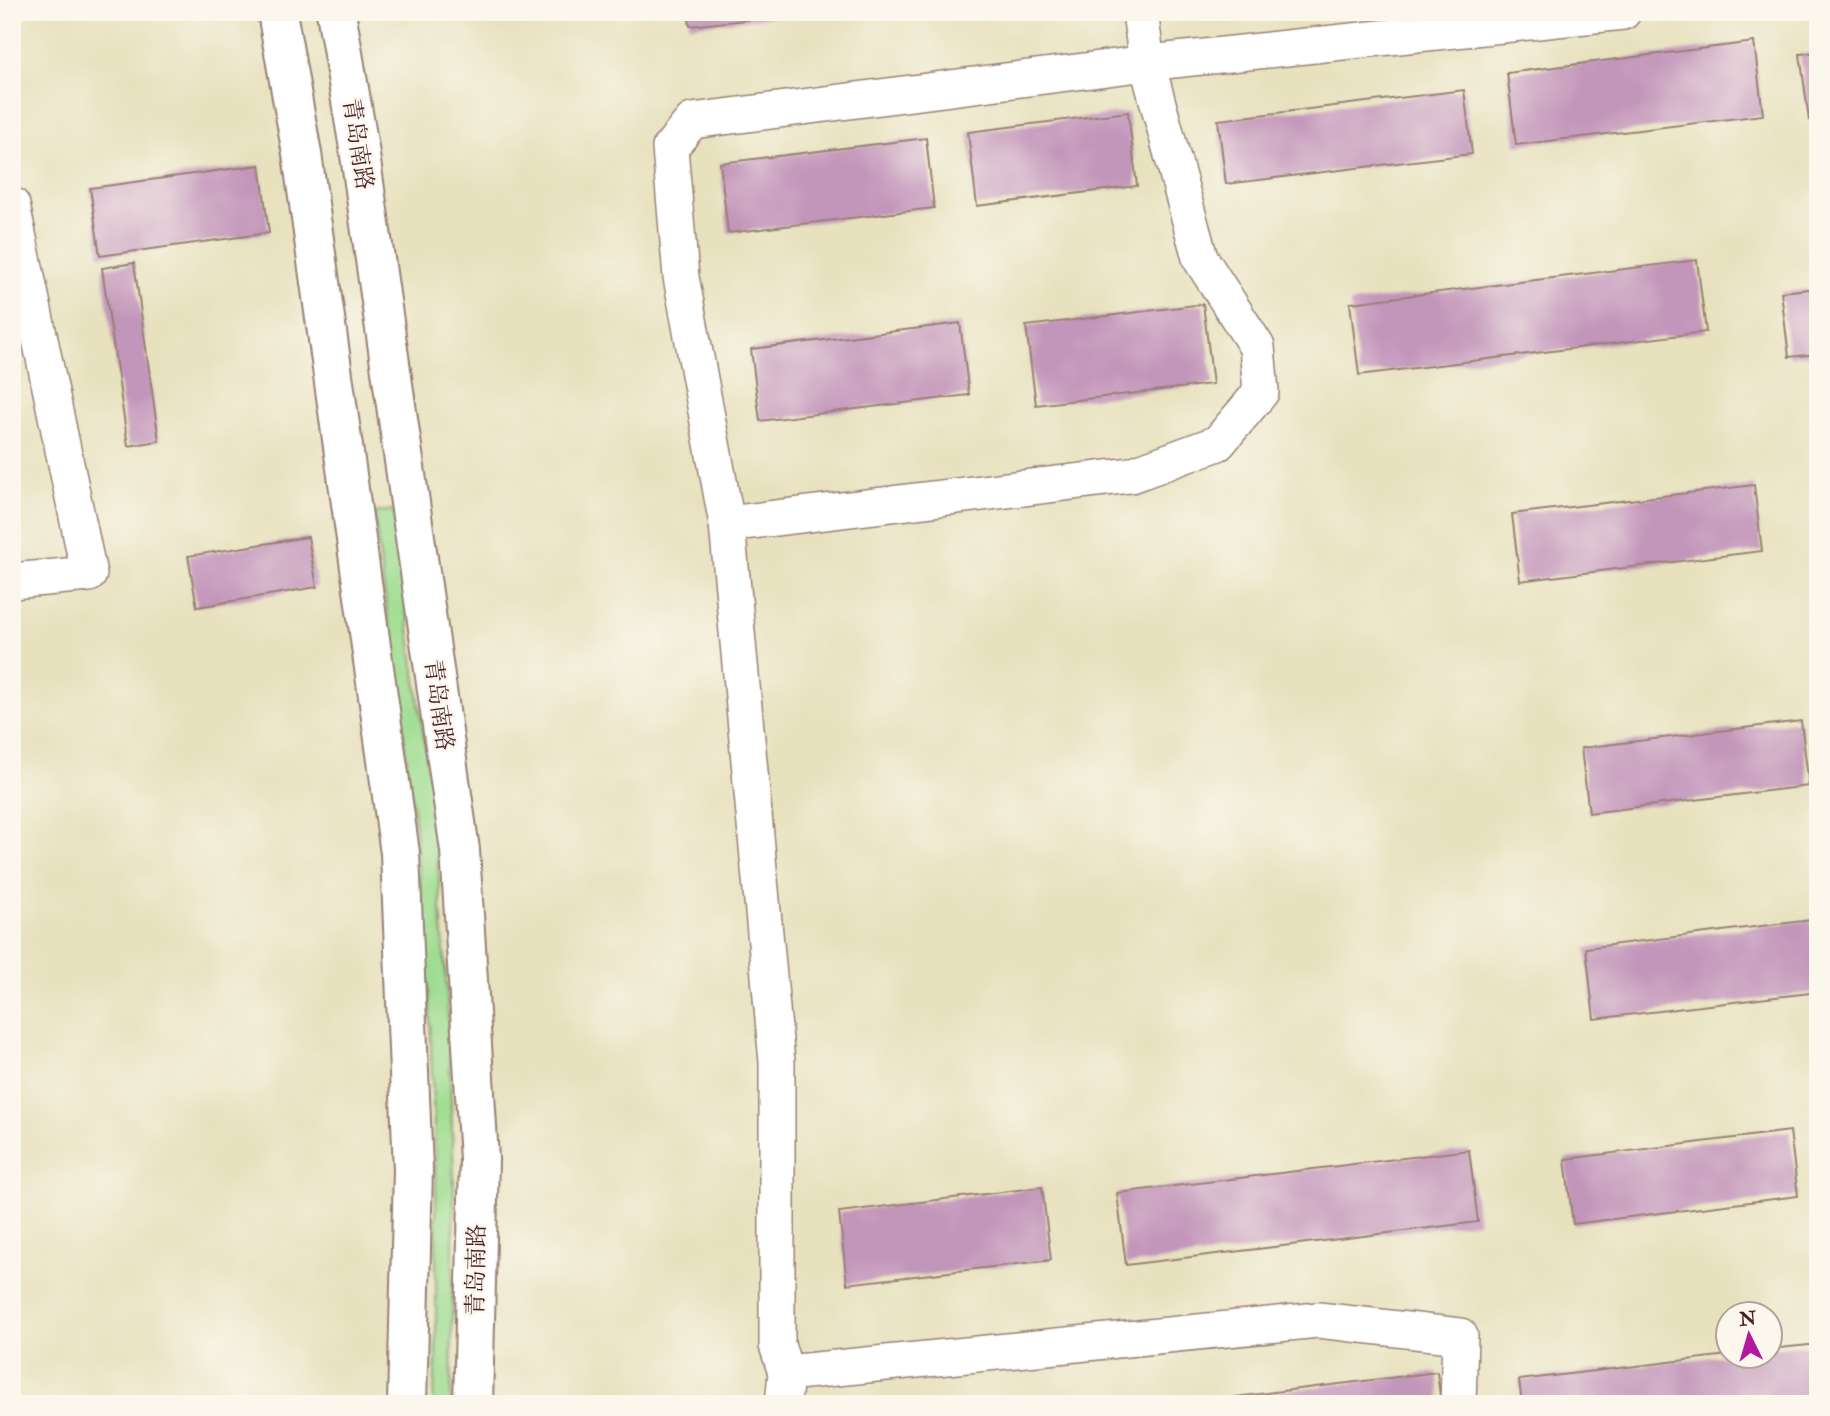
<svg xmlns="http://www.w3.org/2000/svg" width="1830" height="1416" font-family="'IM FELL Double Pica','Noto Serif SC',serif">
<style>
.green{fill:#a0dd92;stroke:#757e5e;stroke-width:2}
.building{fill:#c295ba}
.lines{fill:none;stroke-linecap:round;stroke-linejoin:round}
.street-casing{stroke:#988074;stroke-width:38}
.primary-casing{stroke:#988074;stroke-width:42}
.street{stroke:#fff;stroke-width:35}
.primary{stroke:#fff;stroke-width:38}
.labels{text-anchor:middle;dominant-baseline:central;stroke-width:5;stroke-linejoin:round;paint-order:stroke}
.street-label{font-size:23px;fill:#4a1f2b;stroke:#fbf7ec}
</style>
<rect width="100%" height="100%" fill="#fbf7ec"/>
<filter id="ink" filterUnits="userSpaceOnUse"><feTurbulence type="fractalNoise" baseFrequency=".0143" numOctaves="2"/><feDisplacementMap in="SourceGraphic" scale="14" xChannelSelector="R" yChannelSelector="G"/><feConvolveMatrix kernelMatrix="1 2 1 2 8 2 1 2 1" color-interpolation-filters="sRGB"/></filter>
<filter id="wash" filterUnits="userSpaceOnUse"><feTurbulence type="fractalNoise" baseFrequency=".00686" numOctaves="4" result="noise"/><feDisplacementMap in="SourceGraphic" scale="28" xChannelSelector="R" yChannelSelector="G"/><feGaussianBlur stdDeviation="1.57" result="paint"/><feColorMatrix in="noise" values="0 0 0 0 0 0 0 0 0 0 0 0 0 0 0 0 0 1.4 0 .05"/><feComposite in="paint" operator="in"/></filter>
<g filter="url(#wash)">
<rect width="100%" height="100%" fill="#e7e1be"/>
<polygon class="green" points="393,510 434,813 447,992 454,1183 451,1404 433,1404 436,1361 436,1181 429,993 414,817 374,513"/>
<g id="blocks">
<g class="building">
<polygon points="688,12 798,12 798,14 690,26"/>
<polygon points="1754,42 1763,115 1516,145 1507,73"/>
<polygon points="1818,52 1818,118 1809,120 1800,54"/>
<polygon points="1464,90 1472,154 1226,184 1218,120"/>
<polygon points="1128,112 1137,186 977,206 968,132"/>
<polygon points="926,138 934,208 728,233 720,163"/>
<polygon points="260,165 269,233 100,256 90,188"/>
<polygon points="1697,260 1706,332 1359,375 1350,303"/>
<polygon points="134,263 159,441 128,446 102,268"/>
<polygon points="1818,288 1818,354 1789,357 1781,292"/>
<polygon points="1203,304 1213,384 1036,405 1026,326"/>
<polygon points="960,323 969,395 760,421 751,349"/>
<polygon points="1754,485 1762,551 1520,581 1512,514"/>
<polygon points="308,537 317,587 197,607 188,556"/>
<polygon points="1801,721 1809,786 1589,813 1581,748"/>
<polygon points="1811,920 1818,992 1594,1019 1586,948"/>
<polygon points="1790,1131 1798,1196 1573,1224 1565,1159"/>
<polygon points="1469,1150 1478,1222 1126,1265 1117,1193"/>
<polygon points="1042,1187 1051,1260 847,1284 839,1212"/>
<polygon points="1818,1344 1818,1404 1522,1404 1519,1380 1728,1355 1770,1356 1770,1349"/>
<polygon points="1437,1372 1441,1404 1195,1404 1194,1402"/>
</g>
</g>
</g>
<g filter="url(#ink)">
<use href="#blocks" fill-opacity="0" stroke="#988074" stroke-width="2"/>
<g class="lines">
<defs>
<g id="street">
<polyline points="12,205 89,574 12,581"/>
<polyline points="727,524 1131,475 1218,443 1261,392 1257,347 1200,258 1147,63 1140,12"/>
<polyline points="786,1373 1318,1320 1460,1336 1458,1404"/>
<polyline points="783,1404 786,1373 777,1345 777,1062 727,524 681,277 670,148 692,121 1147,63 1623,12"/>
</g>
<g id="primary">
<polyline points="277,12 302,154 400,853 413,1170 407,1404"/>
<polyline points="336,12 359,148 460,850 479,1159 473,1404"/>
</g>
</defs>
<use href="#street" class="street-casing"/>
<use href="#primary" class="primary-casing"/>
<use href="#street" class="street"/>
<use href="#primary" class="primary"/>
</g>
</g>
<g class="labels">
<g class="street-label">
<text transform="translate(358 144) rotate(81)">青岛南路</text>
<text transform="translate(439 705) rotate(82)">青岛南路</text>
<text transform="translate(476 1270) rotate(-89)">青岛南路</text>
</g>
</g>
<rect width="1830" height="1416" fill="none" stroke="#fbf7ec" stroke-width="42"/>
<g transform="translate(1749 1335) rotate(355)"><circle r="33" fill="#fbf7ec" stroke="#b4a19f" stroke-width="2"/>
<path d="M0-5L12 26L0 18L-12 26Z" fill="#b5179e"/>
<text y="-10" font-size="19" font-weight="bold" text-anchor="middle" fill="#4a1f2b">N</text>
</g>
</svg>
